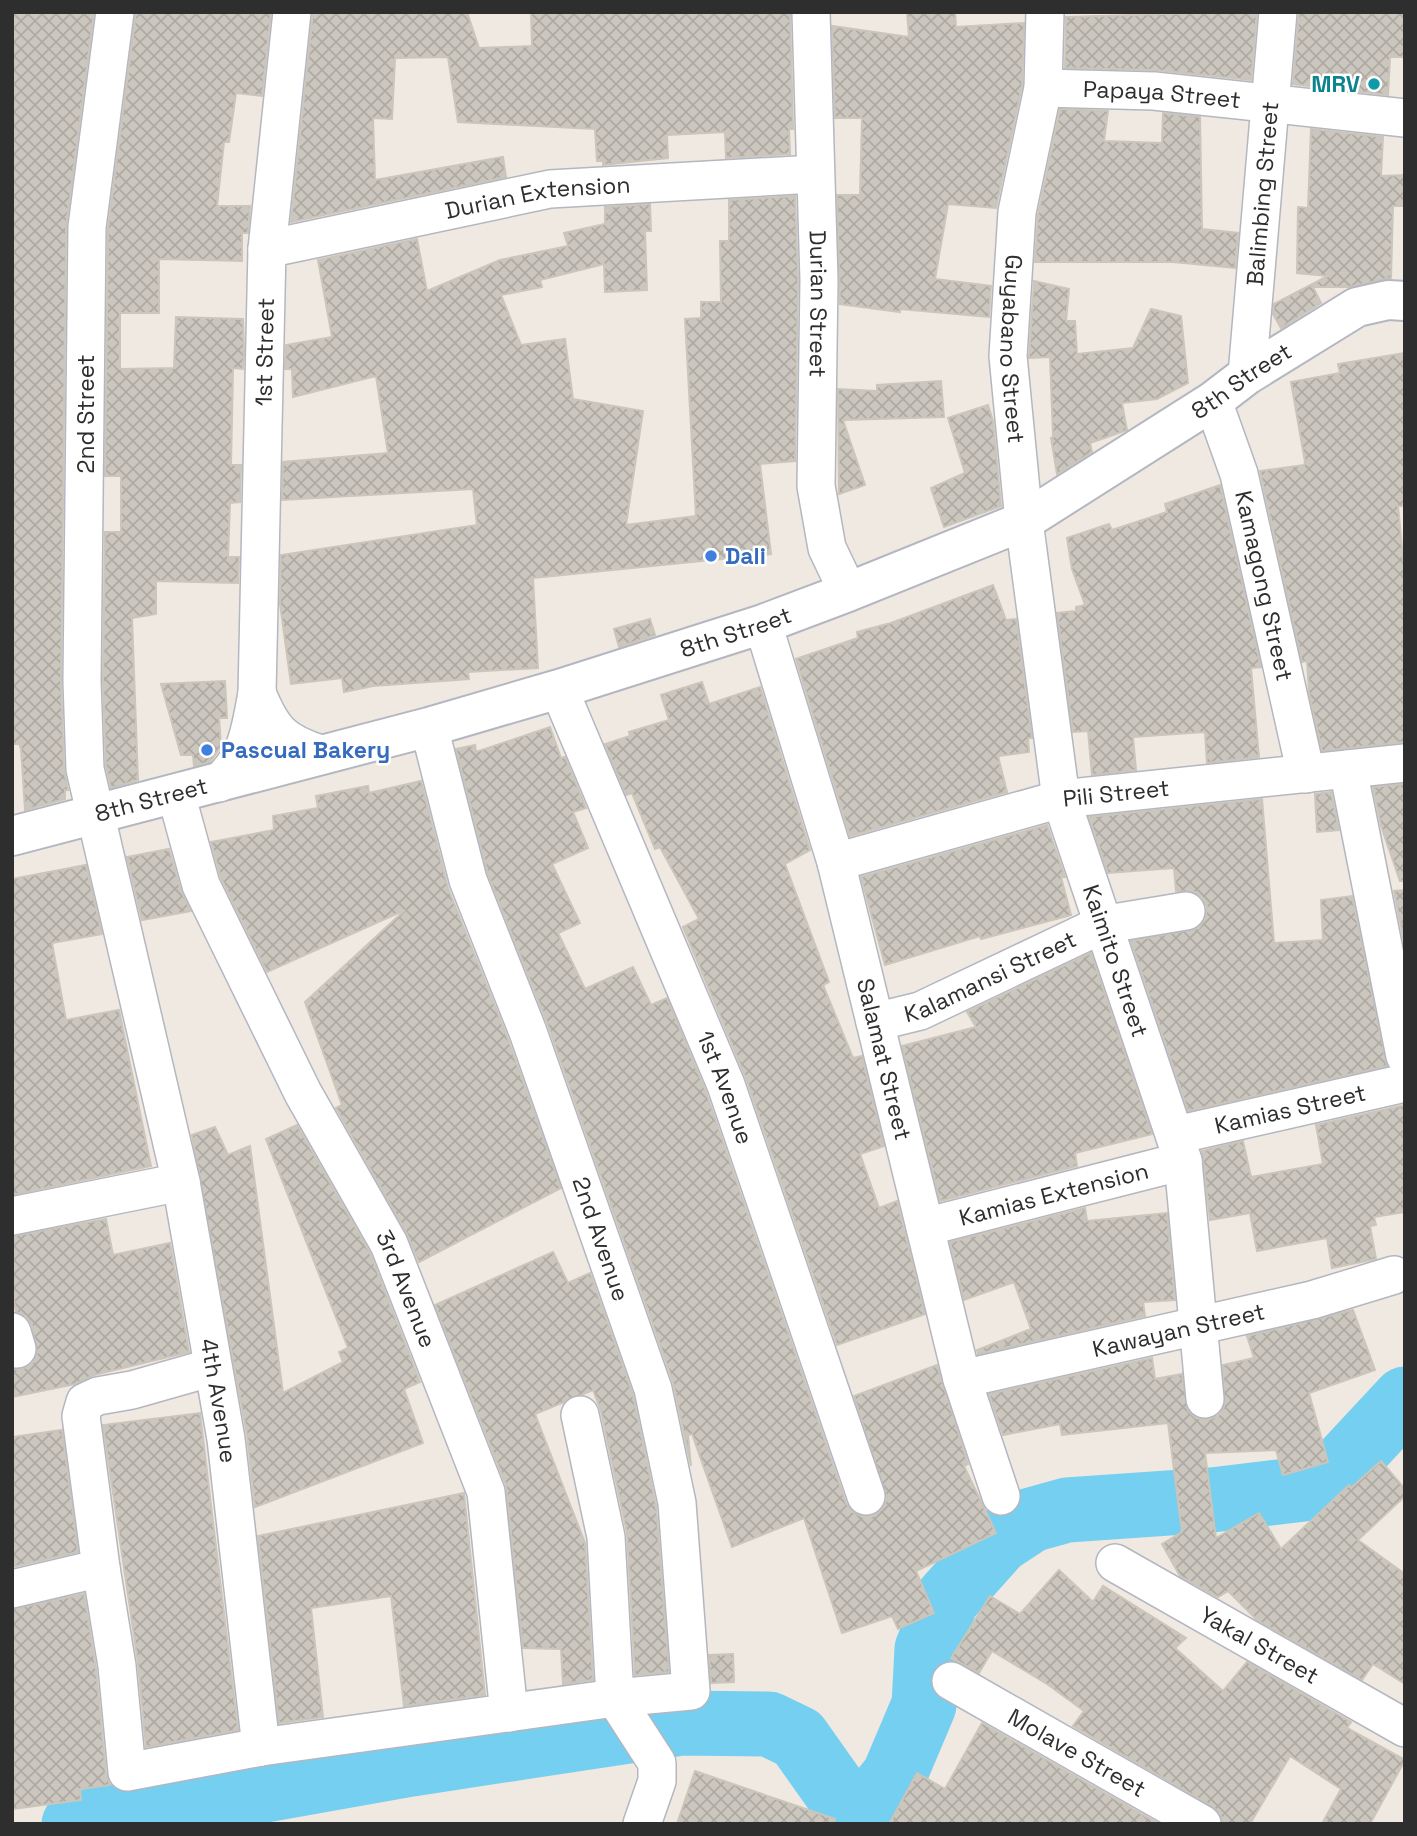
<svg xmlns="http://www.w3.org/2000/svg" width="1417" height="1836" font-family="'Space Grotesk',sans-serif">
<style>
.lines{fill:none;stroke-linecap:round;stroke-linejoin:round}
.river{stroke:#75cff0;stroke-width:65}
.building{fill:url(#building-cross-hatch);stroke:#cbc5ba;stroke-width:2}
.minor-casing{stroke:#b4b7c1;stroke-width:40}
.tertiary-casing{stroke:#b4b7c1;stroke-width:42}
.minor{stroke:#fff;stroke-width:37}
.tertiary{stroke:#fff;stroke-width:38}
.culture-dot{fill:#0f9aa8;stroke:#fff;stroke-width:2.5}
.shop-dot{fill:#3f7fe0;stroke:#fff;stroke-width:2.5}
.labels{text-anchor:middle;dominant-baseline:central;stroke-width:5;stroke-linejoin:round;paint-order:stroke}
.culture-label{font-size:23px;font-weight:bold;fill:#0d838f;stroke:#fff;text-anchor:end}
.street-label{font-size:23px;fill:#2e2e2e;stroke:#fff}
.shop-label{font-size:23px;font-weight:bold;fill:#366cbe;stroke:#fff;text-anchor:start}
</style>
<defs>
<pattern id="building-cross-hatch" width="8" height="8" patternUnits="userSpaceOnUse" patternTransform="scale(1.75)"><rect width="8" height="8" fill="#cbc7bf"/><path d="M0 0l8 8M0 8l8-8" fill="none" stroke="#afaba4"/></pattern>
</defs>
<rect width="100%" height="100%" fill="#efe9e1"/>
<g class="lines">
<polyline class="river" points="74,1824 411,1764 681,1723 769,1724 798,1738 844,1803 875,1800 894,1776 924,1705 927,1649 947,1599 999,1541 1031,1520 1067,1510 1212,1500 1304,1489 1337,1472 1405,1399"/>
</g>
<g class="building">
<polygon points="12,12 94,12 66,227 61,682 64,770 68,790 65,790 65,799 25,810 21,749 19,744 12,744"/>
<polygon points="136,12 271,12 262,96 236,93 229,142 224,142 217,206 250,206 248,233 242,233 242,261 159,259 159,313 120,313 120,369 174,368 176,317 243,319 244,354 243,369 233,368 231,465 241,465 240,502 230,503 228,557 239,557 238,583 156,581 156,614 132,618 138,780 111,788 106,766 103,681 105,532 121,532 121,476 105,476 108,228"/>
<polygon points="313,12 467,12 479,48 532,46 531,12 790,12 793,129 789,129 790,154 726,158 725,132 667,135 668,158 603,165 603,161 597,161 595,129 458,122 448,57 395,58 392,119 373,118 375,180 503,157 506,177 291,222"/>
<polygon points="907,12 955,12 956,27 1024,23 1022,86 996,208 948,204 935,279 991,286 989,317 900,309 900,312 840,304 837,195 860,195 862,118 835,118 832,26 909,37"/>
<polygon points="1229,12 1257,12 1251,80 1156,70 1065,68 1066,17"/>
<polygon points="1299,12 1405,12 1405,57 1390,57 1388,95 1293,84"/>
<polygon points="1060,109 1108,111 1104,141 1162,143 1163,113 1200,117 1202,229 1238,233 1235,268 1173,262 1035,262 1038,215"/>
<polygon points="1311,129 1383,137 1381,176 1405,175 1405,206 1393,206 1391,278 1349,287 1313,287 1321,303 1281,328 1273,314 1274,304 1328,276 1297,273 1298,207 1308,208"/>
<polygon points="795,196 798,280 795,461 760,464 771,554 533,578 538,668 468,672 469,679 373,686 344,692 342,678 291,684 280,604 281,555 477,525 473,489 282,500 283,462 388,453 376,376 293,397 292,369 285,369 286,345 332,337 318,260 417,239 427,291 500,260 568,246 564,233 605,224 605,207 650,204 651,231 645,231 647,290 605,292 604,264 540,280 542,287 501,295 521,345 565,339 573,399 643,411 626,525 696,516 685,319 701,318 701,302 721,302 720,241 729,241 729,200"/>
<polygon points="1034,281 1069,289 1066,321 1075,321 1077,354 1133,348 1151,309 1181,316 1188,383 1157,399 1122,403 1127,430 1090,443 1092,452 1057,474 1051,438 1053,437 1050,357 1029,358"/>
<polygon points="1405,353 1405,506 1398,506 1405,577 1405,742 1322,751 1309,692 1307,661 1302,662 1260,471 1304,465 1305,462 1291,382 1340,373 1338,364"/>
<polygon points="941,381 944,417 843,420 865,485 839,494 838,389 877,391 877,385"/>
<polygon points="988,405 993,421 1001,506 944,527 931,488 965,473 948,418"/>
<polygon points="1220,485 1261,667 1251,668 1259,757 1207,763 1205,732 1133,737 1136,770 1092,775 1088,731 1073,732 1057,613 1076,611 1076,607 1085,605 1072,569 1067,538 1109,524 1112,530 1167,512 1165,504"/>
<polygon points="993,585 1006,620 1016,619 1032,738 1028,738 1029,752 998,756 1007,792 850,836 796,659 858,638 857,632 891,623"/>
<polygon points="650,619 655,635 619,647 614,629"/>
<polygon points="225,681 227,718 219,718 221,746 210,762 194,766 193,755 181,755 161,684"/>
<polygon points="702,682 709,704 760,687 810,850 785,864 829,982 823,985 853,1058 862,1056 884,1146 860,1154 879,1208 897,1201 925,1314 837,1345 746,1078 683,927 699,919 660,847 655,849 632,793 626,795 605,744 630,736 629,732 669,720 661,695"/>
<polygon points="550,727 561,758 565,757 586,808 573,812 588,848 552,864 580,923 558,933 585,989 633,967 651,1005 667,998 706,1092 846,1503 853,1512 863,1517 873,1516 882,1509 887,1499 854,1396 937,1365 968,1464 964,1466 996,1533 916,1571 934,1613 898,1629 892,1616 842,1633 804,1518 732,1547 692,1434 688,1435 691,1466 673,1382 548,1025 488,874 456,749 475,745 476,752"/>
<polygon points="421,781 448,888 508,1039 561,1188 419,1262 407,1234 336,1108 342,1105 305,1002 405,910 267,972 221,878 211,842 274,830 273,816 318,808 316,796 368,786 369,793"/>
<polygon points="1405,784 1405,881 1400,881 1381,826 1373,787"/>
<polygon points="1331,792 1339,830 1317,832 1315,794"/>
<polygon points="1262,799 1274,943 1323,940 1321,900 1352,896 1387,1066 1188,1111 1131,941 1199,928 1205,919 1207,907 1202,897 1194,892 1176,891 1174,868 1108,873 1089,817"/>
<polygon points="1047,825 1065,877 1061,877 1071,915 981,939 980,936 885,965 861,877"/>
<polygon points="169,849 181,891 191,911 142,920 127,857"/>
<polygon points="86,865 102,934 52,943 66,1020 119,1010 151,1166 12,1195 12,879"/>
<polygon points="1405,890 1405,947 1394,891"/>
<polygon points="1091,953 1152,1134 1075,1153 1077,1166 940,1201 902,1046 976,1027 967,1012"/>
<polygon points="1405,1105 1405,1212 1374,1217 1376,1225 1370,1226 1376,1259 1332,1268 1327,1238 1257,1251 1250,1213 1210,1220 1202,1151 1243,1141 1251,1177 1323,1164 1316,1125"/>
<polygon points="297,1125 370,1253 420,1382 404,1389 423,1443 255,1507 247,1435 192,1135 215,1127 228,1155 250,1146 283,1393 343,1362 339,1352 348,1348 266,1139"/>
<polygon points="1085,1208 1087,1221 1167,1213 1175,1300 1143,1302 1145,1316 978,1354 977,1350 1031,1329 1014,1282 964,1300 950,1242"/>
<polygon points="106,1219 113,1255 170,1243 189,1352 94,1375 75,1384 12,1397 12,1369 22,1369 32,1364 37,1353 32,1325 26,1316 16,1312 12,1291 12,1236"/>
<polygon points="553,1252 568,1283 590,1273 633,1395 656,1506 669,1672 635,1675 627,1533 601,1411 593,1390 535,1414 585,1543 593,1680 563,1684 561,1649 523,1648 506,1485 435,1305"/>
<polygon points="1353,1310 1375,1370 1309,1393 1328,1462 1283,1475 1276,1450 1205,1453 1216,1538 1259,1513 1281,1549 1349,1485 1351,1488 1381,1461 1405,1489 1405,1496 1358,1540 1405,1574 1405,1684 1373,1664 1362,1680 1257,1620 1228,1591 1218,1597 1180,1576 1162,1544 1182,1532 1168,1423 1062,1435 1060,1424 1003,1435 989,1394 1152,1358 1155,1379 1182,1374 1188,1411 1196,1418 1208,1420 1218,1416 1224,1407 1223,1365 1254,1358 1247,1336"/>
<polygon points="200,1413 238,1730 146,1747 138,1663 103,1425"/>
<polygon points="62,1430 78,1552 12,1567 12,1437"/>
<polygon points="464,1493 485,1695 404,1706 391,1596 311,1608 323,1717 279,1723 258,1536"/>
<polygon points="1059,1570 1093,1602 1103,1586 1186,1638 1175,1648 1223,1691 1247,1662 1351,1722 1347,1728 1405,1760 1370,1824 1322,1824 1341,1789 1290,1756 1250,1824 1223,1824 1220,1814 1212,1806 1073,1726 1084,1711 1047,1684 992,1651 979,1673 951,1658 990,1596 1020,1614"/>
<polygon points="84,1594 96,1669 106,1774 110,1785 80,1789 81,1800 12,1809 12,1609"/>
<polygon points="733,1654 734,1682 711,1683 709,1655"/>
<polygon points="982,1723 1159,1824 889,1824 917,1773 945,1789"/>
<polygon points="695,1771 835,1819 834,1824 677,1824"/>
</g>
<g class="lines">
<defs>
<g id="minor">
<path id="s1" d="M115,12L87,227L82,681L85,769L181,1182L226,1439L261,1747"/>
<path id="s2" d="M811,12L819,280L816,486L827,548L848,592"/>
<path id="s3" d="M1045,12L1043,88L1017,212L1008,356L1024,521L1061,799L1183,1161L1205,1399"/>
<path id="s4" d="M1043,88L1154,91L1405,118"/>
<path id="s5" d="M267,249L550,189L815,174"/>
<path id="s6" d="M1247,375L1278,12"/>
<path id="s7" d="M1213,401L1239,474L1306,774"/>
<path id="s8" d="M763,624L836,862L962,1379L1001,1496"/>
<path id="s9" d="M559,689L726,1085L866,1496"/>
<path d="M257,693C272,730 282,742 321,754"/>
<polyline points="1348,769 1405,1056"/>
<path id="s10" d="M219,783C248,755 250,731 257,693L267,249L292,12"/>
<path id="s11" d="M176,794L201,885L303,1093L389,1244L486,1492L509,1713"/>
<path id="s12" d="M836,862L1061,799L1405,763"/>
<path id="s13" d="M875,1022L920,1011L1101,925L1186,911"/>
<path id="s14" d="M1176,1135L1405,1083"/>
<polyline points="12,1216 181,1182"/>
<path id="s15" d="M925,1227L1183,1161"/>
<polyline points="12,1332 17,1349"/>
<path id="s16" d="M962,1379L1312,1300L1394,1275"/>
<polyline points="580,1415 606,1537 615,1698 657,1763 657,1781 642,1824"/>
<path id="s17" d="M1115,1563L1405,1728"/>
<polyline points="101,1568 117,1666 127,1772 261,1747 615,1698 691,1691 677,1503 653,1389 528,1032 468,880 429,727"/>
<polyline points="12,1589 101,1568 81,1416 85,1402 98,1396 132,1390 213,1367"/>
<path id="s18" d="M951,1681L1202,1824"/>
</g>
<g id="tertiary">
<path id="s19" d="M12,836L429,727L559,689L763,624L848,592L1024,521L1213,401L1247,375L1357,307L1388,300L1405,301"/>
</g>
</defs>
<use href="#minor" class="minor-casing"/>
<use href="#tertiary" class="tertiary-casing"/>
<use href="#minor" class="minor"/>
<use href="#tertiary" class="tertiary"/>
</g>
<circle class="culture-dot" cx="1374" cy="84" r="7"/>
<g class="shop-dot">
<circle cx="711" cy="556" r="7"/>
<circle cx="207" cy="750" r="7"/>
</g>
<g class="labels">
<g class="culture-label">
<text x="1360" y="84">MRV</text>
</g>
<g class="street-label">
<text stroke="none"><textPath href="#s4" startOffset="119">Papaya Street</textPath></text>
<text stroke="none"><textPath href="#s6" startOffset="182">Balimbing Street</textPath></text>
<text stroke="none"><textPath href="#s5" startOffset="276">Durian Extension</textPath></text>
<text stroke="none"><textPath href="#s2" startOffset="292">Durian Street</textPath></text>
<text stroke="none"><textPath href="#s3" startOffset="340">Guyabano Street</textPath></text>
<text stroke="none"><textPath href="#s10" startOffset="441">1st Street</textPath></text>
<text stroke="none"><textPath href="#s19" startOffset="1320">8th Street</textPath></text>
<text transform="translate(86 414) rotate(-90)">2nd Street</text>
<text stroke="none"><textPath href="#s7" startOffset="192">Kamagong Street</textPath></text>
<text stroke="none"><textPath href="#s19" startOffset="752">8th Street</textPath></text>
<text stroke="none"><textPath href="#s12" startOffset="289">Pili Street</textPath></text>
<text stroke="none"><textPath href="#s19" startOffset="144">8th Street</textPath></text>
<text stroke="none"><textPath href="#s3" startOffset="964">Kaimito Street</textPath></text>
<text stroke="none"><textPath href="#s13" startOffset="124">Kalamansi Street</textPath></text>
<text stroke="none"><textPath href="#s8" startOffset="452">Salamat Street</textPath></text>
<text stroke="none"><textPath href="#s9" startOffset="432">1st Avenue</textPath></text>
<text stroke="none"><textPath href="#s14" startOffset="117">Kamias Street</textPath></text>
<text stroke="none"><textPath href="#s15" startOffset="133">Kamias Extension</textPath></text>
<text transform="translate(601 1239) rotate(71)">2nd Avenue</text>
<text stroke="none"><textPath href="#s11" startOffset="548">3rd Avenue</textPath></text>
<text stroke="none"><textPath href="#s16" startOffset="222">Kawayan Street</textPath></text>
<text stroke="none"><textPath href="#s1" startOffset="1405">4th Avenue</textPath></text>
<text stroke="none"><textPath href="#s17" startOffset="166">Yakal Street</textPath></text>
<text stroke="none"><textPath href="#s18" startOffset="145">Molave Street</textPath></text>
</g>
<g class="shop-label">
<text x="725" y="556">Dali</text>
<text x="221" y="750">Pascual Bakery</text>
</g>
</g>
<rect width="1417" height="1836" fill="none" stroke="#2e2e2e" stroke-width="28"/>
</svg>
